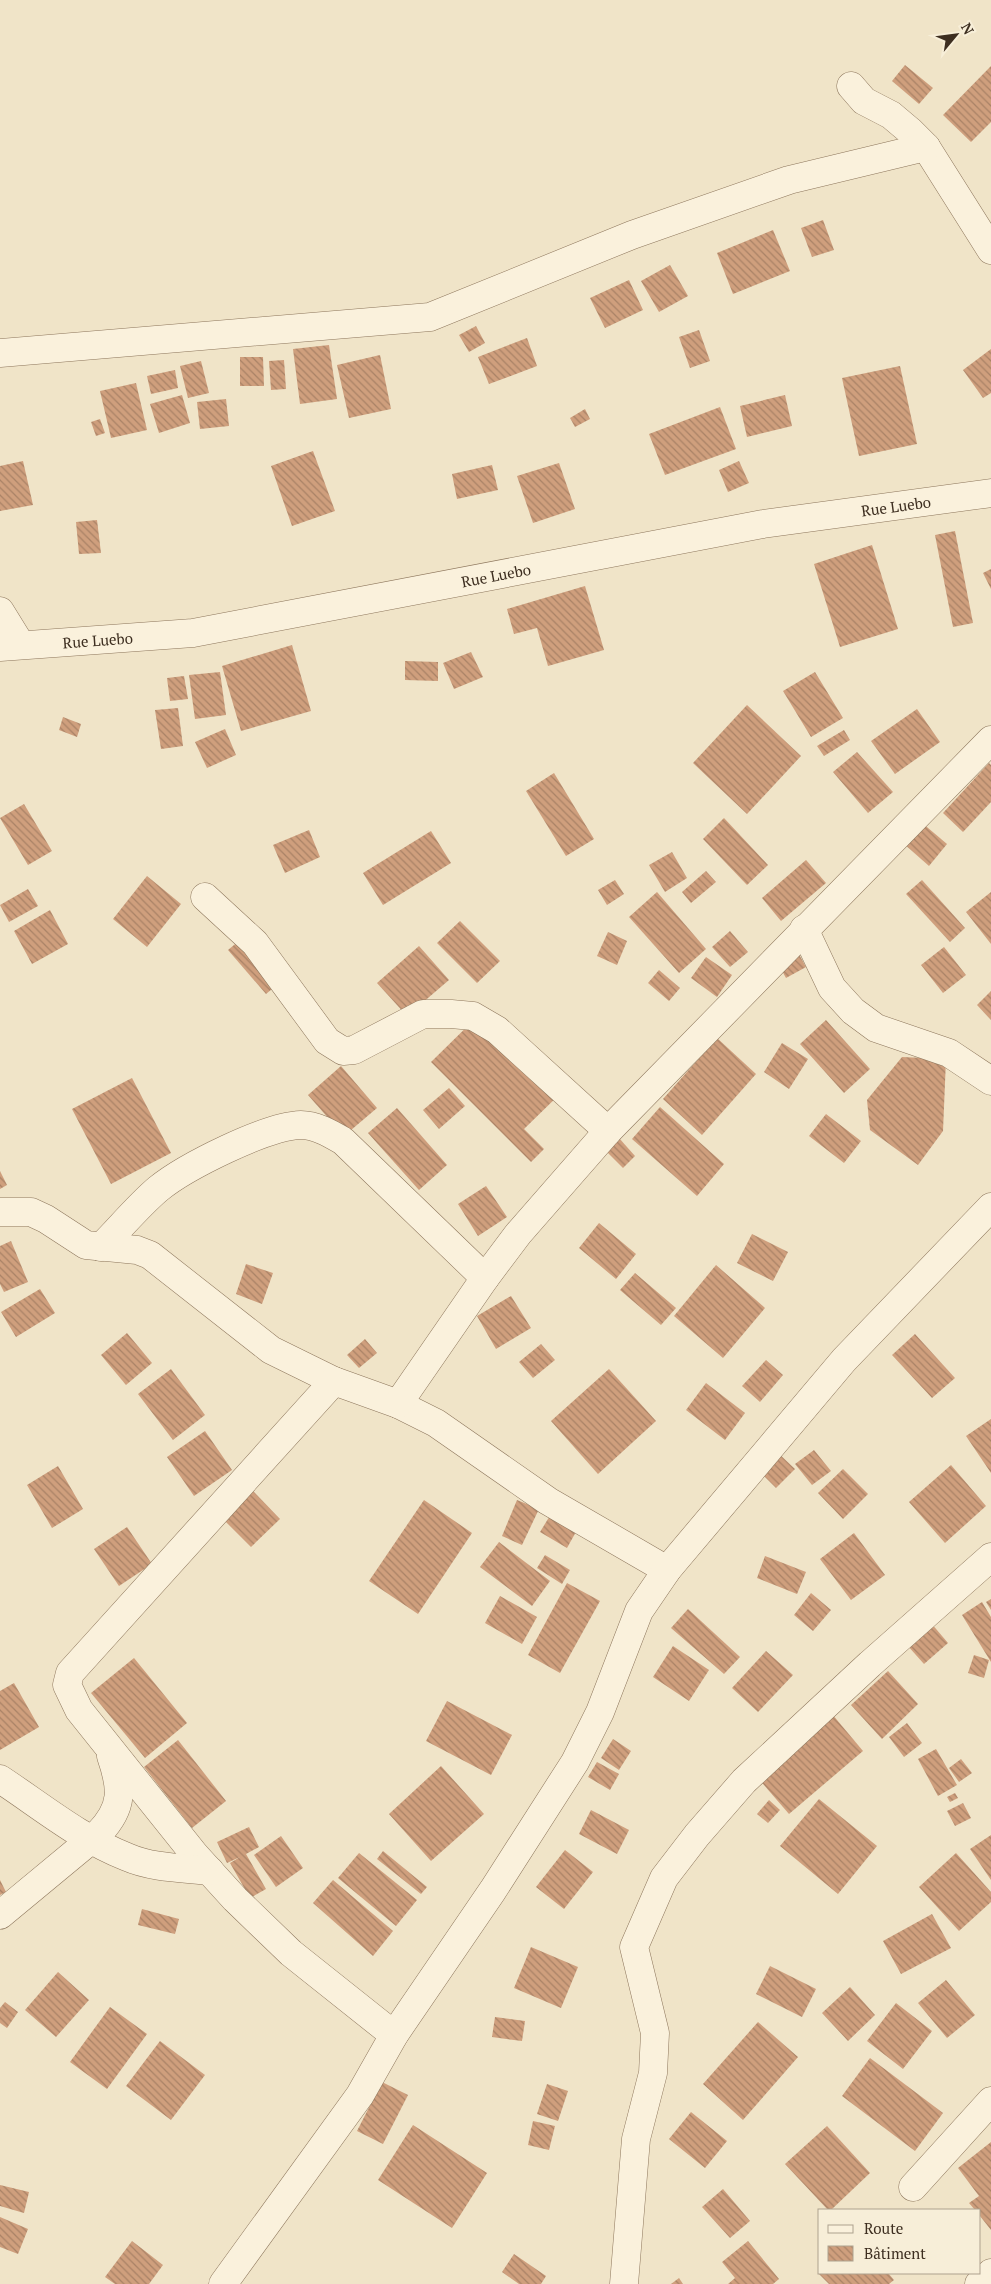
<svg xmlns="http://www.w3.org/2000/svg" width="991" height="2284" font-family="'PT Serif',serif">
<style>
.building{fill:url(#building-back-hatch)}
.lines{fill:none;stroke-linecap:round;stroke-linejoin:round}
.minor-casing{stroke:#8d765c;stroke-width:29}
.minor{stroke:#faf1dc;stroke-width:28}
.labels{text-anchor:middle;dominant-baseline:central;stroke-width:5;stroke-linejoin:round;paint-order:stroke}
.street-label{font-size:15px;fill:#3d2e20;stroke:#f7eed8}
</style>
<defs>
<pattern id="building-back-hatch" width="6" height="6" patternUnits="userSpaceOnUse" patternTransform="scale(1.25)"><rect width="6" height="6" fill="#cf9f7d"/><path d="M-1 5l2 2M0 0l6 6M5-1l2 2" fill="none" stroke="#a98266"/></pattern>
</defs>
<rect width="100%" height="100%" fill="#f0e4c8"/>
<g class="building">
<polygon points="905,65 933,88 919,104 892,81"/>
<polygon points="991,66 991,122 971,142 943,115"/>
<polygon points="823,220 834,250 812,257 801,228"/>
<polygon points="773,230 790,271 733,294 717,253"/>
<polygon points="670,265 688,296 659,312 641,281"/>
<polygon points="629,280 643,310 605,328 590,298"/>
<polygon points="476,326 485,343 469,352 459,335"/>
<polygon points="699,330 710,361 690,368 679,337"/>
<polygon points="527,338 537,366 489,384 478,357"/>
<polygon points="329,345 337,399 300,404 293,349"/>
<polygon points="991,349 991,393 983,398 963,370"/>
<polygon points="380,355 391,409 349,418 337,365"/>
<polygon points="240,357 263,357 264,386 240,386"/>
<polygon points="284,360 286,389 271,390 269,361"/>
<polygon points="201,361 209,393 188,398 180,366"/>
<polygon points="900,366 917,444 859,456 842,378"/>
<polygon points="175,370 178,388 151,394 147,376"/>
<polygon points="136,383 147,430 111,438 100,391"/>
<polygon points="182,395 190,423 159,433 150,404"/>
<polygon points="785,395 792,426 747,437 740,406"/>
<polygon points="226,399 229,426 200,429 197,402"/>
<polygon points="720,407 736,449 665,475 649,434"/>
<polygon points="585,409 590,419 575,427 570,418"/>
<polygon points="100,419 105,433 96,436 91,422"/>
<polygon points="313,451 335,511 292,526 271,466"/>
<polygon points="23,461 33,505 0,511 0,466"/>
<polygon points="739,461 749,483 728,492 719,470"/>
<polygon points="559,463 575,509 533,523 517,476"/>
<polygon points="492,465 498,490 457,499 452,474"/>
<polygon points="97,520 101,553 79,554 76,522"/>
<polygon points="955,531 973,623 953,627 935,535"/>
<polygon points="872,545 898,629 840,647 814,564"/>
<polygon points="991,569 991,589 983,573"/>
<polygon points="585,586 604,650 548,666 537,628 514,634 507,609"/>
<polygon points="292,645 311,711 241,731 222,666"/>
<polygon points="471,652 483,677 454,689 443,663"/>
<polygon points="405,661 438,662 438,681 405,680"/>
<polygon points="220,672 226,715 195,719 189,675"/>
<polygon points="815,672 843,718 811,737 783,691"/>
<polygon points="184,676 188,699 170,701 167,678"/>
<polygon points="747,705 801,756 747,814 693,763"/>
<polygon points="178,708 183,746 161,749 155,710"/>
<polygon points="917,709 940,742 895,774 871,741"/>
<polygon points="63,717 81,724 77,737 59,730"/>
<polygon points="225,729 236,755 207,768 195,742"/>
<polygon points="844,730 850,740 824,756 817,746"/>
<polygon points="857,752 893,792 868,813 833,772"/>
<polygon points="989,763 991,765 991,802 963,832 943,813"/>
<polygon points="554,773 594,839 566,856 526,791"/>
<polygon points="24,804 52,851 28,865 0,818"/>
<polygon points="724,818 768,865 747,885 703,839"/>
<polygon points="921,822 947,844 929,866 903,843"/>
<polygon points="309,830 320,857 285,873 273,845"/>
<polygon points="431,831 451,863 383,905 363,873"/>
<polygon points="672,852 687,878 665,892 649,865"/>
<polygon points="806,860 826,883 781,921 762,898"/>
<polygon points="706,871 716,882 691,903 682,892"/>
<polygon points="147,876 181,904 147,947 113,919"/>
<polygon points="615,880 624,894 607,905 598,890"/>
<polygon points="922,880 965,928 950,942 906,894"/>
<polygon points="28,889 38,906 9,922 0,905"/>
<polygon points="657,892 706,949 679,973 629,917"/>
<polygon points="991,892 991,944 966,912"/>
<polygon points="50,910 68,944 32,964 14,931"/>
<polygon points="460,921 500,961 477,983 437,943"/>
<polygon points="730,931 748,952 730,967 712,947"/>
<polygon points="608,932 627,941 617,965 597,956"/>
<polygon points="246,935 284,979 266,994 228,950"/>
<polygon points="419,946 449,980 407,1016 377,983"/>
<polygon points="944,947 966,975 943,993 921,965"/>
<polygon points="796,949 806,967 786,978 776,960"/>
<polygon points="706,957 732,975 717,997 691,978"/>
<polygon points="659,970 680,988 669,1001 648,983"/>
<polygon points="991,991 991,1020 977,1005"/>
<polygon points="483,1011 563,1091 524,1129 544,1149 531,1162 431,1062"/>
<polygon points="826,1020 870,1069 844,1093 800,1044"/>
<polygon points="717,1038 756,1074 702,1135 663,1099"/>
<polygon points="782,1043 808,1059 789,1089 764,1072"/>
<polygon points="902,1057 946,1059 943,1131 918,1165 870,1130 867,1100"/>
<polygon points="341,1066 377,1108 344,1136 308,1095"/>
<polygon points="132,1078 171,1153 111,1184 72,1109"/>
<polygon points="449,1088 465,1106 439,1129 423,1110"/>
<polygon points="660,1107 724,1164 697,1196 632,1139"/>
<polygon points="397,1108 447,1165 419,1190 368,1133"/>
<polygon points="826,1114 861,1141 844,1163 809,1136"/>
<polygon points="619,1138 635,1156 623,1168 606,1151"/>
<polygon points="0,1171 7,1185 0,1189"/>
<polygon points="486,1186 507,1217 478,1236 458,1204"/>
<polygon points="599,1223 636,1254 616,1279 579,1248"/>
<polygon points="752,1234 788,1252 773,1281 737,1263"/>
<polygon points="11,1241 28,1282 4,1292 0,1284 0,1246"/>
<polygon points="246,1264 273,1273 262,1304 236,1294"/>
<polygon points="716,1265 765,1308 723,1358 674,1316"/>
<polygon points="635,1273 676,1308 661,1325 620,1290"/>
<polygon points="40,1289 55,1313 16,1337 1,1312"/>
<polygon points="511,1296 531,1328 496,1349 477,1316"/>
<polygon points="127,1333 152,1363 126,1385 101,1355"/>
<polygon points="915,1334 955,1378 932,1398 892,1355"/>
<polygon points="365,1339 377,1353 359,1368 347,1355"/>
<polygon points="541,1344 555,1360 533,1378 519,1362"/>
<polygon points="766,1360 783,1375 760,1402 742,1386"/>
<polygon points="171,1369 205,1415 173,1440 138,1394"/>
<polygon points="609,1369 656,1421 598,1474 551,1421"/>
<polygon points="706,1383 745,1413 725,1440 686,1410"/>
<polygon points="991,1419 991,1473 966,1436"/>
<polygon points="205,1431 232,1470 194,1496 167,1457"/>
<polygon points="814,1450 831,1471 812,1485 795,1464"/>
<polygon points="776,1451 795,1469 776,1488 758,1470"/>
<polygon points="951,1465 986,1506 945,1543 909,1502"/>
<polygon points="58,1466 83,1509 52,1528 27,1485"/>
<polygon points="843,1469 868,1494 843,1519 818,1493"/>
<polygon points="253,1491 280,1519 251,1547 224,1520"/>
<polygon points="424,1500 472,1533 418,1614 369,1581"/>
<polygon points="517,1500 539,1509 522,1545 502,1536"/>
<polygon points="551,1514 577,1530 567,1548 540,1532"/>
<polygon points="127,1527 152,1564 119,1586 94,1549"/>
<polygon points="854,1533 885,1575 851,1600 820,1559"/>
<polygon points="499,1542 550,1581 532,1606 480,1567"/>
<polygon points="545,1555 570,1570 562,1584 537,1568"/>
<polygon points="765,1556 806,1572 797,1594 757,1578"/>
<polygon points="567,1583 600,1601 560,1673 528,1655"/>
<polygon points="811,1593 831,1610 813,1631 794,1615"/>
<polygon points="500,1596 537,1617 522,1644 485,1623"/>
<polygon points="991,1599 991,1610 986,1602"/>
<polygon points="982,1602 991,1617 991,1662 962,1615"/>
<polygon points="688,1609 740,1657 724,1674 671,1628"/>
<polygon points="931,1623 948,1643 924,1664 907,1645"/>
<polygon points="673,1646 709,1670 689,1701 653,1677"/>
<polygon points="766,1651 793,1675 758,1712 732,1688"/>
<polygon points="974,1655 989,1660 984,1678 968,1673"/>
<polygon points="134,1658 187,1723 145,1758 91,1693"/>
<polygon points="888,1671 918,1704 882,1739 851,1705"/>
<polygon points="14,1683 39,1727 0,1750 0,1691"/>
<polygon points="447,1701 512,1735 491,1775 426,1741"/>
<polygon points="832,1714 863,1751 789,1814 758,1778"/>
<polygon points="907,1723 922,1743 904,1757 889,1737"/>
<polygon points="613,1739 631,1751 619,1770 601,1758"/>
<polygon points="178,1740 226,1801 192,1828 144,1767"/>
<polygon points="936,1749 957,1785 938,1796 918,1759"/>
<polygon points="961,1759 972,1773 959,1782 949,1768"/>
<polygon points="597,1762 619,1774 610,1790 588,1777"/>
<polygon points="441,1766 484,1814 431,1861 389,1814"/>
<polygon points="955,1793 958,1798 950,1802 947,1797"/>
<polygon points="819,1799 877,1846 838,1894 780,1846"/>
<polygon points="769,1800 780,1810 768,1823 757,1814"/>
<polygon points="963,1803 971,1818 955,1826 947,1811"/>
<polygon points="591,1810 629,1830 617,1854 579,1834"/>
<polygon points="249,1827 259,1847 246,1854 266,1889 250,1898 230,1863 240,1857 227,1863 217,1842"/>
<polygon points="991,1835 991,1880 970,1849"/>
<polygon points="281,1836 303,1868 276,1887 254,1855"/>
<polygon points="565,1850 593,1872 564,1909 536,1887"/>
<polygon points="383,1851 427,1887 421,1894 377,1859"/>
<polygon points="359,1853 417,1900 396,1926 338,1878"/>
<polygon points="956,1853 991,1892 991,1902 959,1931 919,1887"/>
<polygon points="0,1880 6,1892 0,1895"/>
<polygon points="333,1880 393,1931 373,1956 313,1903"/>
<polygon points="142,1909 179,1919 175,1934 138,1925"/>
<polygon points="932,1914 951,1948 901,1974 883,1941"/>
<polygon points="531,1947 578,1967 561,2008 514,1988"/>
<polygon points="770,1966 816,1989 802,2017 756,1994"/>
<polygon points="58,1972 89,2000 56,2037 25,2010"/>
<polygon points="946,1980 975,2015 947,2038 918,2003"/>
<polygon points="850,1987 875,2015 848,2041 822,2013"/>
<polygon points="5,2002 18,2012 7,2028 0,2023 0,2008"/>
<polygon points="896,2003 932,2031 903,2069 867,2041"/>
<polygon points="110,2007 147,2034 107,2089 70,2062"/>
<polygon points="495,2017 525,2021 522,2041 492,2037"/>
<polygon points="758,2022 798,2057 743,2120 703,2084"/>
<polygon points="160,2041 205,2075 171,2120 126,2086"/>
<polygon points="870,2058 943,2113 915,2151 842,2096"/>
<polygon points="382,2082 408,2095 383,2144 357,2131"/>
<polygon points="547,2084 568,2091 558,2121 537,2114"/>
<polygon points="691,2112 727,2141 705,2168 669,2139"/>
<polygon points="533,2121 555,2126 549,2150 528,2145"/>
<polygon points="413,2125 487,2173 452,2228 378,2180"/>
<polygon points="827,2126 870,2173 831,2210 828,2210 785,2164"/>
<polygon points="991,2142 991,2230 980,2216 980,2210 975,2210 969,2203 979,2196 958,2168"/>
<polygon points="0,2185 29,2192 24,2213 0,2206"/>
<polygon points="723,2189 750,2221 730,2238 702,2207"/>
<polygon points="0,2217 28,2229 18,2254 0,2247"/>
<polygon points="132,2241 163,2265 149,2284 115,2284 105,2277"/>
<polygon points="748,2241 779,2279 773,2284 728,2284 735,2278 722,2262"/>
<polygon points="514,2254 546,2276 541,2284 519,2284 502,2272"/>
<polygon points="818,2273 888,2273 894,2280 889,2284 829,2284"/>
<polygon points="679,2278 683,2284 671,2284"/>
</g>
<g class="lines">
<defs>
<g id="minor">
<polyline points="851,86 864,101 891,115 910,131 926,147 991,250"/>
<polyline points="0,353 430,317 632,235 789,180 926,147"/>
<polyline points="0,611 21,645"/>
<path id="s1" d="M0,647L193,633L763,524L991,493"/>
<polyline points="205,897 255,943 327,1041 343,1051 354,1050 423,1014 451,1014 473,1016 497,1030 608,1131"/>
<polyline points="804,929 832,988 853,1011 876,1028 949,1053 991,1081"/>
<polyline points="0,1212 31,1212 46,1219 86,1245 137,1250 150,1255 271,1350 334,1381 398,1404 436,1423 548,1501 667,1570"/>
<path d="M101,1247C120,1228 138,1206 158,1189C185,1167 266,1126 301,1125C316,1125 331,1134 343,1141L485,1278"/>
<polyline points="334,1381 70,1673 67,1685 79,1710 195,1855 235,1899 291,1953 394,2035"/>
<polyline points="398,1404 485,1278 518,1234 608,1131 991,740"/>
<path d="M0,1779C41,1806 81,1839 127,1857C152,1868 183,1868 210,1871"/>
<path d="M0,1915L99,1833C124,1807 122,1788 111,1756"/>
<polyline points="913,2187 991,2101"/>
<polyline points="223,2284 360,2095 394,2035 493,1890 575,1762 600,1712 639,1611 667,1570 844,1360 991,1207"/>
<polyline points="624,2284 636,2139 653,2073 655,2033 634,1947 664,1878 697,1835 744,1781 870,1664 991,1557"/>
<polyline points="979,2284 991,2273"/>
</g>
</defs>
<use href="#minor" class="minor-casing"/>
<use href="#minor" class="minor"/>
</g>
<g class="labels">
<g class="street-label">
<text stroke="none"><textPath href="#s1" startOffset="908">Rue Luebo</textPath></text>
<text stroke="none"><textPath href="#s1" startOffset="502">Rue Luebo</textPath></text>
<text stroke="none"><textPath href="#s1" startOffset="98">Rue Luebo</textPath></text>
</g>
</g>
<rect x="818" y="2209" width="162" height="65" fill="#f7eed8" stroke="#ada18e"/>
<rect x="828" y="2225" width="25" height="8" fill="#faf1dc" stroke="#ada18e"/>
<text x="864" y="2234" font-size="15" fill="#3d2e20">Route</text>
<rect x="828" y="2246" width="25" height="15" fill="url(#building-back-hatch)" stroke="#ada18e"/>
<text x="864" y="2259" font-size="15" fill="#3d2e20">Bâtiment</text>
<g transform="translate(956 35) rotate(61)" stroke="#f7eed8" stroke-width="4" paint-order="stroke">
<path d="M0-4L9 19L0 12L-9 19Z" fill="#3d2e20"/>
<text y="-8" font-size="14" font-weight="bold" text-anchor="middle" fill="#3d2e20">N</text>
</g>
</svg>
